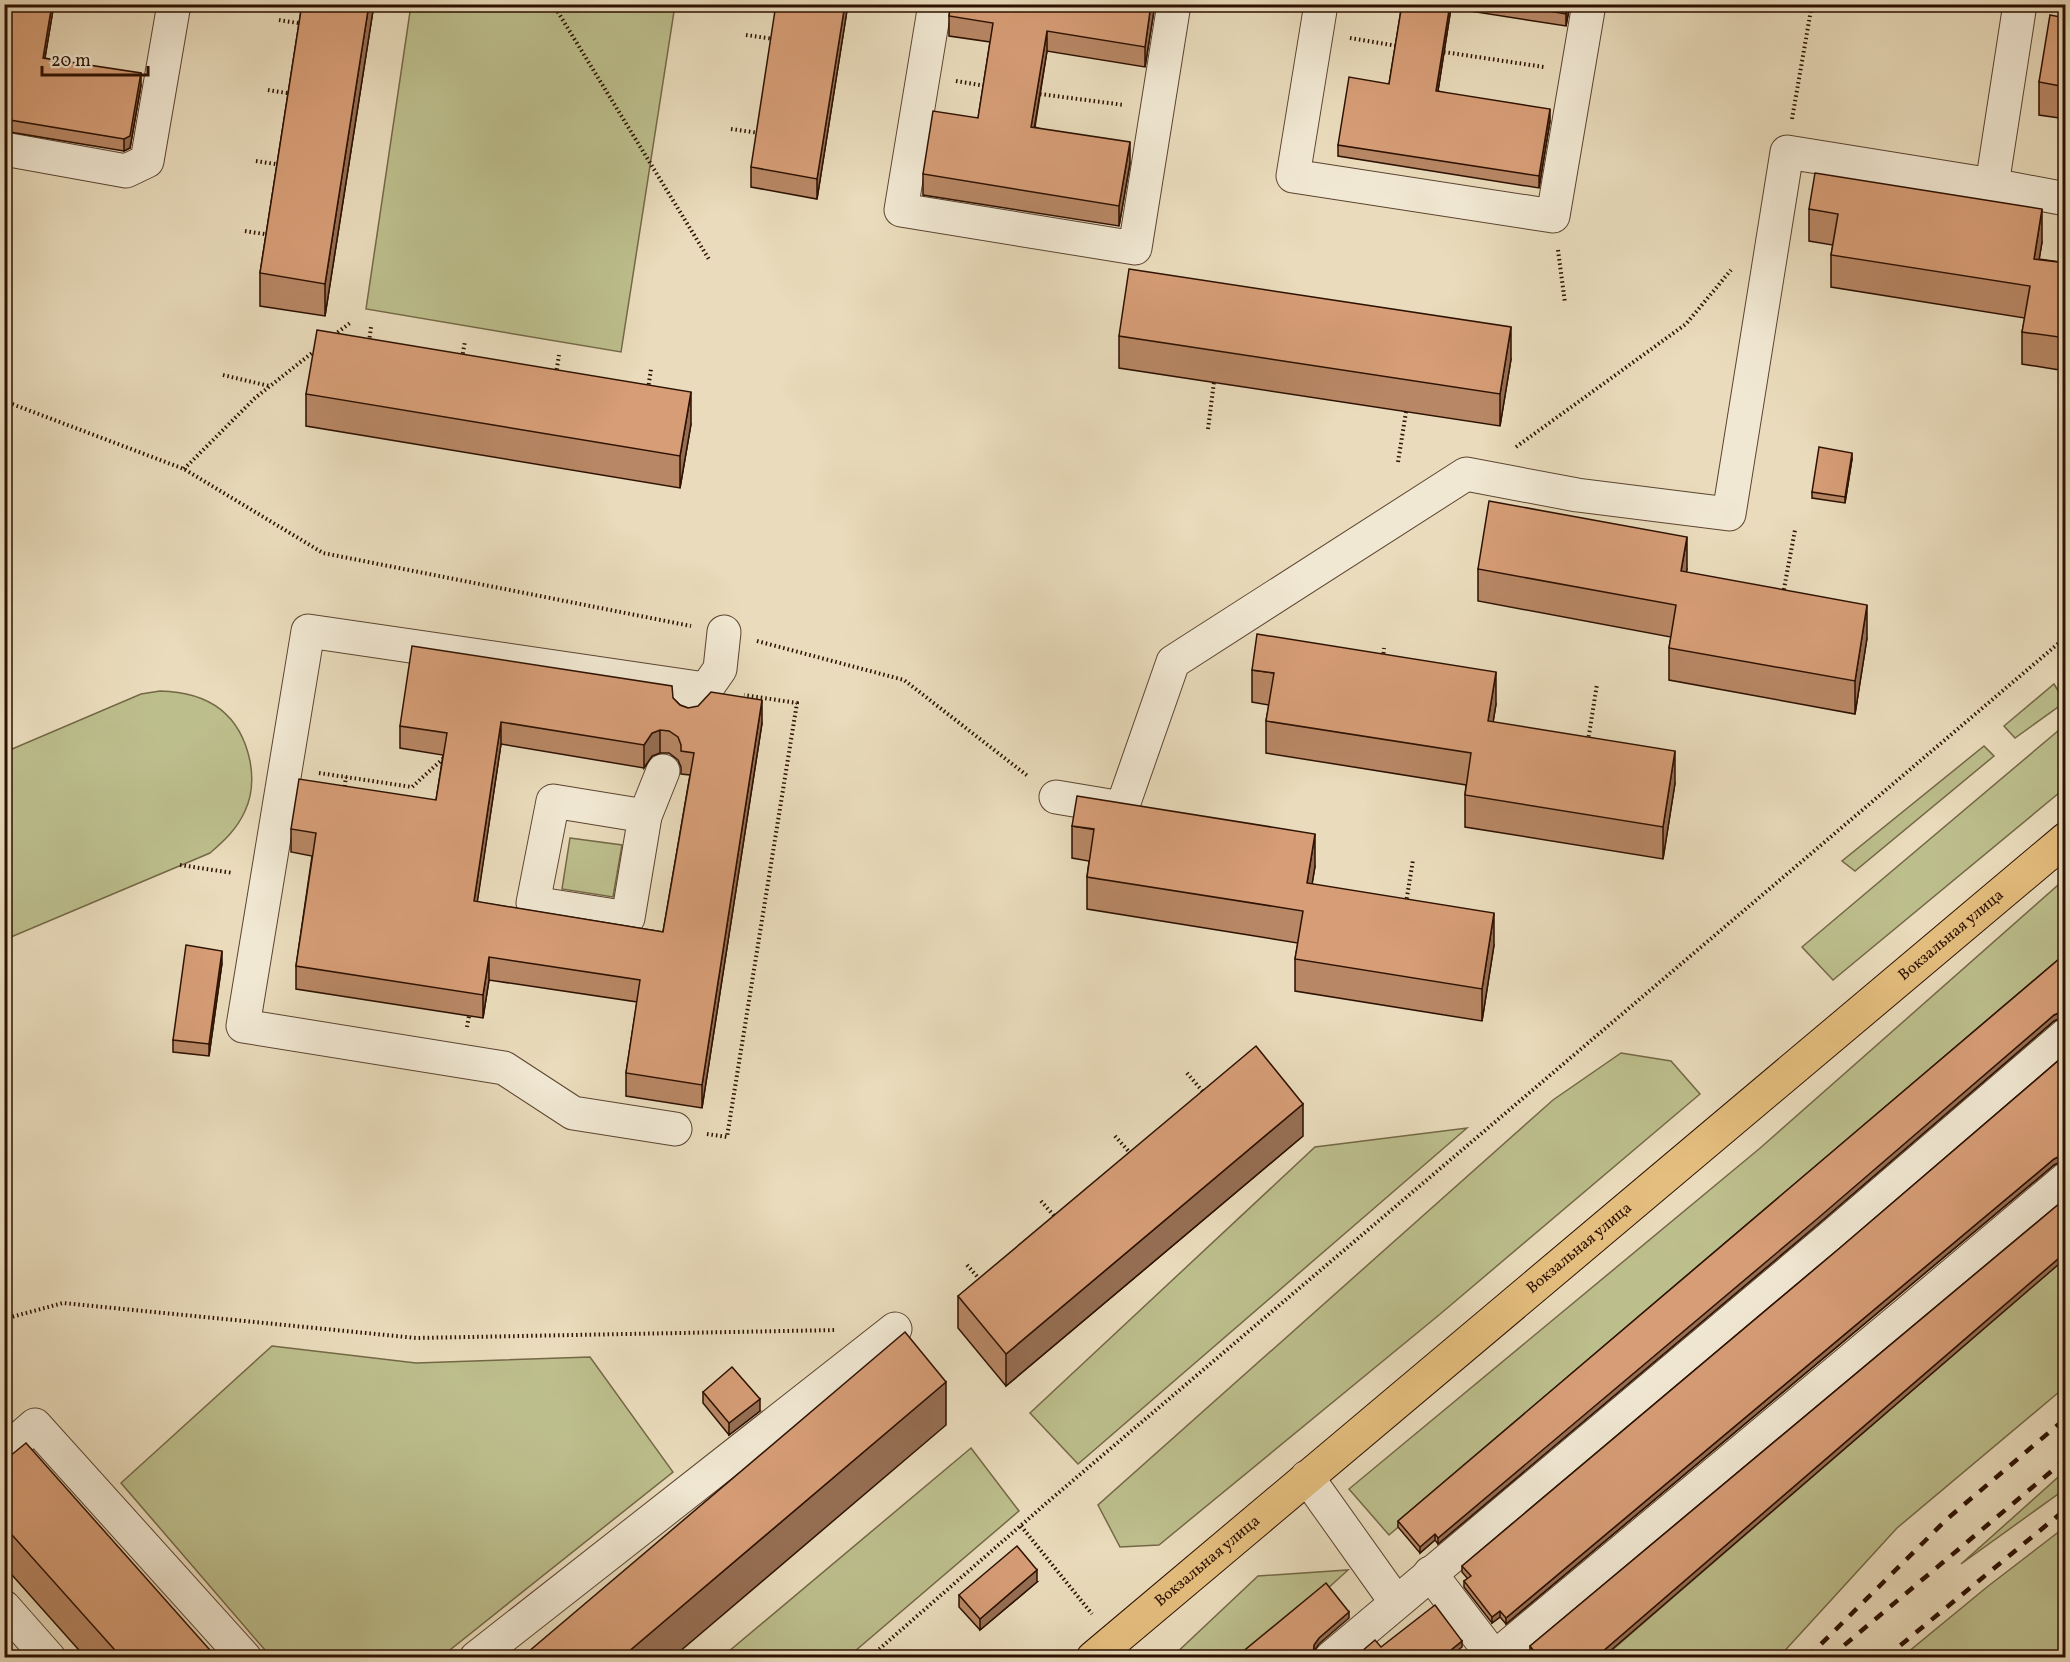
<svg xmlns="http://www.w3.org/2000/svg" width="2070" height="1662" font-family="Vollkorn,serif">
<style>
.green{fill:#bcbe8c;stroke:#746846;stroke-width:1.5}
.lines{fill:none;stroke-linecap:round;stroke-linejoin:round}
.minor-casing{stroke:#5c4430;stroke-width:35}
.major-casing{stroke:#2d1101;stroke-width:35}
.path{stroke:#2d1101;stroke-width:4;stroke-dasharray:1.5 3;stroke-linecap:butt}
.minor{stroke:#f1e8d3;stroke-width:33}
.major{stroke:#e4be7e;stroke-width:33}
.rail{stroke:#2d1101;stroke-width:4.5;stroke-dasharray:10 10;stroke-linecap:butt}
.wall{fill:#b88765;stroke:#2d1101;stroke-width:1.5;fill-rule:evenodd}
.shaded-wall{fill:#966e53;stroke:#2d1101;stroke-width:1.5}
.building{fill:#d69d76;stroke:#2d1101;stroke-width:1.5;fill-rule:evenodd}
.labels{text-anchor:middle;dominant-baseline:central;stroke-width:6;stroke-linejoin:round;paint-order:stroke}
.street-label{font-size:16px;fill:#2d1101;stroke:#f1e8d3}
</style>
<rect width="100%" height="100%" fill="#e9dbbb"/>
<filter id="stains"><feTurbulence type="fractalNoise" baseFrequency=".00333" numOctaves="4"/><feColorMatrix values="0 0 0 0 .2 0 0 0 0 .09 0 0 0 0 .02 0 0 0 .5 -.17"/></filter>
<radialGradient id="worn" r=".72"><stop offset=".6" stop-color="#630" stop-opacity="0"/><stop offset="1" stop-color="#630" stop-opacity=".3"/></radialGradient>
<g class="green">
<polygon points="411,5 675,5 621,352 366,309"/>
<polygon points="2054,684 2065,702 2015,738 2004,726"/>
<path d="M160,691C207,692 240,713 250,761C253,777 252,796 245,811C237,829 224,841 210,853L11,937L5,938V752L141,694Z"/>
<polygon points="2065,725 2065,788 1833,980 1802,947"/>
<polygon points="1984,746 1994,756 1855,871 1842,861"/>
<polygon points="570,838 622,845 613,897 562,889"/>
<polygon points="2065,879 2065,959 1389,1535 1349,1489 1759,1149"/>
<polygon points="1621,1053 1671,1061 1700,1094 1439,1315 1159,1545 1120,1547 1098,1505 1553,1100"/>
<polygon points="1467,1128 1078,1464 1030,1413 1315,1147"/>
<polygon points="2065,1258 2065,1387 1897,1528 1779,1657 1603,1658"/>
<polygon points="272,1346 416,1363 590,1357 673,1472 441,1657 271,1657 121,1483"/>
<polygon points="971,1448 1019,1511 848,1657 722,1657"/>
<polygon points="2065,1471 2065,1489 1961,1564"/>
<polygon points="2065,1527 2065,1657 1902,1657 1987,1587"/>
<polygon points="1348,1570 1252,1657 1171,1658 1258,1576"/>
</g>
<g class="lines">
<defs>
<g id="minor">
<polyline points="935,4 901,210 1135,248 1174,4"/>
<polyline points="1321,4 1293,176 1553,216 1589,4"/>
<polyline points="4,149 126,171 147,161 174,4"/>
<polyline points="1992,185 2066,199"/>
<polyline points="693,708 720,669 724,632"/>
<polyline points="1056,797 1122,808 1173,662 1466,474 1577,495 1729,514 1787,152 1992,185 2020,4"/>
<polygon points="553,801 645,816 628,918 533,903"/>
<polyline points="645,816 663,771"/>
<polyline points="675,1129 573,1113 504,1068 243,1026 308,631 705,689"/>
<polyline points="4,1452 35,1425 245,1658"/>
<polyline points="1307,1477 1396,1602"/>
<polyline points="1430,1573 1494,1657"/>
<polyline points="4,1607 49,1658"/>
<polyline points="476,1658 895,1329"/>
<polyline points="1331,1658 1829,1239 2066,1035"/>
<polyline points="1494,1658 1911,1310 2066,1179"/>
</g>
<g id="major">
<path id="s1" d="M1093,1658L2066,839"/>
</g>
</defs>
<use href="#minor" class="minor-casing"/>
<use href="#major" class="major-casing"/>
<g class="path">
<polyline points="553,4 710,261"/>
<polyline points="279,20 304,24"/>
<polyline points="746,35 774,39"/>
<polyline points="1350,38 1397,46"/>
<polyline points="1444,52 1544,67"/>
<polyline points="956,81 986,86"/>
<polyline points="268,90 293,94"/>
<polyline points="1040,94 1124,105"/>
<polyline points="1792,119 1812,4"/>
<polyline points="731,129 759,133"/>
<polyline points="256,161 281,165"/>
<polyline points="245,231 270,235"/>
<polyline points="1558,250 1565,303"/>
<polyline points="334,335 350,323"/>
<polyline points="369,342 371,327"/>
<polyline points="462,358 465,341"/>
<polyline points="556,374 559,355"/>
<polyline points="223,375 269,386"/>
<polyline points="648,389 651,369"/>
<polyline points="4,401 184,469 323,553 691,626"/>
<polyline points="1208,429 1214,382"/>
<polyline points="1516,447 1686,324 1731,270"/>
<polyline points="1398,462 1406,412"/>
<polyline points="184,469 255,398 317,349"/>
<polyline points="1783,594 1795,530"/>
<polyline points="757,641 904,680 1029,777"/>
<polyline points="1383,658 1384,648"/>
<polyline points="1588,741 1597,684"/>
<polyline points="319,773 412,787 446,756"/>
<polyline points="344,791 346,777"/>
<polyline points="180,865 233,873"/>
<polyline points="1406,903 1413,860"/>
<polyline points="467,1027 469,1016"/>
<polyline points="1187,1073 1204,1093"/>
<polyline points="707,1134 727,1137 797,703 744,695"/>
<polyline points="1115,1136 1131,1154"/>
<polyline points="1041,1201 1056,1218"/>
<polyline points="967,1265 981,1281"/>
<polyline points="4,1319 63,1303 416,1338 837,1330"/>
<polyline points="1021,1526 1092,1614"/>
<polyline points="869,1658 1050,1500 2066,637"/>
</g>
<use href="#minor" class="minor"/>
<use href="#major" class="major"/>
<g class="rail">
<polyline points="1807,1658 1947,1519 2066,1418"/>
<polyline points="1829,1658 2066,1459"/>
<polyline points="1885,1658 2066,1509"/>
</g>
</g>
<g class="wall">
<polygon points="4,4 54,4 45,58 141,85 130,148 124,151 4,131"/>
<polygon points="302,4 374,4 325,316 260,306 260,273"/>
<polygon points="848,4 817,199 751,187 751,167"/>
<polygon points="951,4 1155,4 1145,67 1047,51 1035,127 1130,163 1119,226 923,195 923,174 978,118 990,42 949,36 949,16"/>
<polygon points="1402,4 1570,4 1566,26 1451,8 1438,91 1550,121 1539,188 1338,156 1338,145 1389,84"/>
<polygon points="2066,18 2066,119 2039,115 2039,82"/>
<polygon points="1809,209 2042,242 2039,259 2066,263 2066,371 2022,364 2022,332 2025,318 1831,287 1831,255 1833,245 1809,241"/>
<polygon points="1119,336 1511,359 1500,426 1119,368"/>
<polygon points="306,394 691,424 680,488 306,426"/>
<polygon points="1852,459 1845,503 1812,498 1812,492"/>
<polygon points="1478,569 1687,569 1686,572 1867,638 1855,714 1669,680 1669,648 1671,637 1478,601"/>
<polygon points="1252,670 1496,704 1493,722 1675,783 1663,859 1465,827 1465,795 1466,785 1266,753 1266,721 1269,705 1252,702"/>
<path d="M673,698L680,705L688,708L762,723L702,1108L626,1096V1073L637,1002L489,980L483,1018L296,989V966L312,856L291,852V829L436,800L443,755L400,748V726ZM501,744L644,768L652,756L660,753H669L678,760L681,767V774L690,775L663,932L477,902Z"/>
<polygon points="1072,826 1315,866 1312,884 1494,945 1482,1021 1295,991 1295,959 1298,943 1087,909 1087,877 1089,861 1072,858"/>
<polygon points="2066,953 2066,1017 2063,1017 2054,1021 1817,1225 1438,1544 1435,1540 1420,1553 1398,1527 1398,1521"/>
<polygon points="222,963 209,1056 173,1052 173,1040"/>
<polygon points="2066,1054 2066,1161 2062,1161 2054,1165 1506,1624 1500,1617 1492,1623 1464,1587 1464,1581 1468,1579 1462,1572 1462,1566 1841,1247"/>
<polygon points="1303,1136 1006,1386 958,1328 958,1296"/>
<polygon points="2066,1198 1533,1656 1530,1652 1530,1646"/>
<polygon points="703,1392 760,1411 729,1435 703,1403"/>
<polygon points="4,1461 217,1658 86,1658 4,1566"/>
<polygon points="1037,1582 980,1630 959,1607 959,1595"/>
</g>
<g class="shaded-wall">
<polygon points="52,4 54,4 43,69 43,58"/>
<polygon points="369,4 374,4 325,316 325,284"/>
<polygon points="845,4 848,4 817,199 817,179"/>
<polygon points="1151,4 1155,4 1145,67 1145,47"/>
<polygon points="1450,4 1451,4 1451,8 1436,103 1436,91"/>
<polygon points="1568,4 1570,4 1566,26 1566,14"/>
<polygon points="1047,31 1047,51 1031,147 1031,127"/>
<polygon points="141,73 141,85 130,148 124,151 124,139"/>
<polygon points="1550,109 1550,121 1539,188 1539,176"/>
<polygon points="1130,142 1130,163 1119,226 1119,206"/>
<polygon points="2042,209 2042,242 2034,291 2034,259"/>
<polygon points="1511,327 1511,359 1500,426 1500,394"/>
<polygon points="691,392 691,424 680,488 680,456"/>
<polygon points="1852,453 1852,459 1845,503 1845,497"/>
<polygon points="1687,537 1687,569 1681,603 1681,571"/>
<polygon points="1867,605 1867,638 1855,714 1855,681"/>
<polygon points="1496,672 1496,704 1488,753 1488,721"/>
<polygon points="762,700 762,723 702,1108 702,1085"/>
<polygon points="501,722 501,744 474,924 474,901"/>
<polygon points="660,730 660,753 652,756 644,768 644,745 652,733"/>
<polygon points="1675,751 1675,783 1663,859 1663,827"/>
<polygon points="1315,834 1315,866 1307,915 1307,883"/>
<polygon points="1494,913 1494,945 1482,1021 1482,989"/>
<polygon points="222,951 222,963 209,1056 209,1044"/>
<polygon points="489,957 489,980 483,1018 483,995"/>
<polygon points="2063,1011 2063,1017 2054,1021 1817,1225 1438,1544 1438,1538 2054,1015"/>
<polygon points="1303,1104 1303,1136 1006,1386 1006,1354"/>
<polygon points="2062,1155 2062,1161 2054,1165 1506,1624 1506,1618 2054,1159"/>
<polygon points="2066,1252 2066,1258 1602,1658 1595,1658"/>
<polygon points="946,1382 946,1425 672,1658 621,1658"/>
<polygon points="760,1399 760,1411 729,1435 729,1423"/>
<polygon points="1435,1534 1435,1540 1420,1553 1420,1547"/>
<polygon points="1037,1570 1037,1582 980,1630 980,1619"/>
<polygon points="1500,1611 1500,1617 1492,1623 1492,1617"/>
<polygon points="1349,1612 1349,1618 1319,1644 1314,1651 1313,1658 1314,1645 1319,1638"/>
<polygon points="1462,1641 1462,1647 1449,1658 1441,1658"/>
</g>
<g class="building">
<polygon points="4,4 52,4 43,58 141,73 130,136 124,139 4,119"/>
<polygon points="302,4 369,4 325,284 260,273"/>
<polygon points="776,4 845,4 817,179 751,167"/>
<polygon points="951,4 1151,4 1145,47 1047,31 1031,127 1130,142 1119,206 923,174 933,111 978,118 993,23 949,16"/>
<polygon points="1402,4 1450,4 1436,91 1550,109 1539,176 1338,145 1349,77 1389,84"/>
<polygon points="1506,4 1568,4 1566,14"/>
<polygon points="2050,15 2066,18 2066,87 2039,82"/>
<polygon points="1815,173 2042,209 2034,259 2066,263 2066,338 2022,332 2030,286 1831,255 1838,214 1809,209"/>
<polygon points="1129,269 1511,327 1500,394 1119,336"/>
<polygon points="317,330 691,392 680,456 306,394"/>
<polygon points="1819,447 1852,453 1845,497 1812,492"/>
<polygon points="1489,501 1687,537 1681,571 1867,605 1855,681 1669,648 1676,605 1478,569"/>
<polygon points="1257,634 1496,672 1488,721 1675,751 1663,827 1465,795 1471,753 1266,721 1274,673 1252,670"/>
<path d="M412,646L672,686L673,698L680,705L688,708L698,706L711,692L762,700L702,1085L626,1073L640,980L489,957L483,995L296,966L316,833L291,829L299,779L436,800L447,733L400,726ZM501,722L644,745L652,733L660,730L669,731L678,737L681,745V751L694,753L663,932L474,901Z"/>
<polygon points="1077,796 1315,834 1307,883 1494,913 1482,989 1295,959 1303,911 1087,877 1094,829 1072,826"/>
<polygon points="186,945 222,951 209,1044 173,1040"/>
<polygon points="2066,953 2066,1011 2063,1011 2054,1015 1817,1219 1438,1538 1435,1534 1420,1547 1398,1521"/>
<polygon points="1256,1046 1303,1104 1006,1354 958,1296"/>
<polygon points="2066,1054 2066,1155 2062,1155 2054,1159 1506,1618 1500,1611 1492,1617 1464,1581 1471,1576 1462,1566 1841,1247"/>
<polygon points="2066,1198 2066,1252 1595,1658 1532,1658 1536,1654 1530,1646"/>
<polygon points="905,1332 946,1382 621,1658 521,1658"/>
<polygon points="732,1367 760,1399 729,1423 703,1392"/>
<polygon points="26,1443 217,1658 122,1658 4,1526 4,1461"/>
<polygon points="1017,1546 1037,1570 980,1619 959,1595"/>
<polygon points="1326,1583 1349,1612 1319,1638 1314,1645 1313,1656 1314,1658 1235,1658"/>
<polygon points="1435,1605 1462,1641 1441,1658 1354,1658 1375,1640 1381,1647"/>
</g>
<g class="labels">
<g class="street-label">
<text stroke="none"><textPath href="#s1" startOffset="1122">Вокзальная улица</textPath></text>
<text stroke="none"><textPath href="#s1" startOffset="636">Вокзальная улица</textPath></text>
<text stroke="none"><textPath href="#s1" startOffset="150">Вокзальная улица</textPath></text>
</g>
</g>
<rect width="2070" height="1662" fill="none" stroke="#e9dbbb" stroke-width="24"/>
<rect x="6" y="6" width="2058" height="1650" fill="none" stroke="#2d1101" stroke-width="3"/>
<rect x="12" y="12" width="2046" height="1638" fill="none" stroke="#2d1101" stroke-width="1.5"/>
<path d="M42 66v9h106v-9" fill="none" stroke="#2d1101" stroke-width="3"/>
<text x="51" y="66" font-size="18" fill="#2d1101" stroke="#f1e8d3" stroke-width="4.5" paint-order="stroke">20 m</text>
<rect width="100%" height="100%" filter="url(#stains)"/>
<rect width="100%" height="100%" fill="url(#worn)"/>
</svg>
